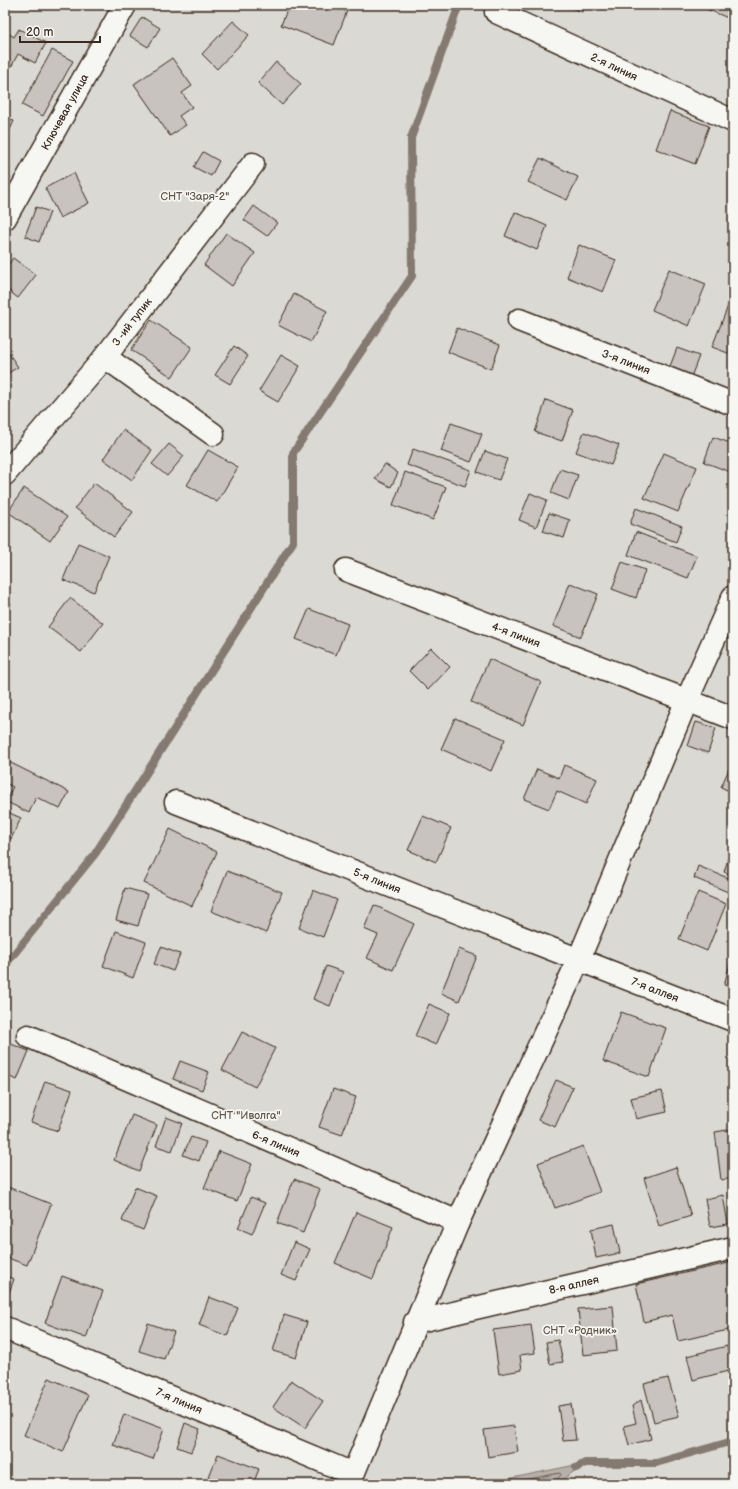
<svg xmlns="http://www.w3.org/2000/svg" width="738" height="1489" font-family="'Balsamiq Sans',sans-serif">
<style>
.green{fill:#dad9d3;stroke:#8a8278}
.water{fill:#b6b0a9;stroke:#857a71}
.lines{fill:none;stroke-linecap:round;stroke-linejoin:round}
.shore{stroke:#6c6056;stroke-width:1}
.stream{stroke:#857a71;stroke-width:8}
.building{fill:#c8c3be;stroke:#3b2a1e}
.minor-casing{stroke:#3b2a1e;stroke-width:25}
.minor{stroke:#f6f6f2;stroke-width:22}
.labels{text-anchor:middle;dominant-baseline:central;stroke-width:3.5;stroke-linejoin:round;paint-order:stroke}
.street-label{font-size:11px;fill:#3b2a1e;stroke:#f6f6f2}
.park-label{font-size:11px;fill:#63564b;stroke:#f6f6f2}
</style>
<rect width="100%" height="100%" fill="#f6f6f2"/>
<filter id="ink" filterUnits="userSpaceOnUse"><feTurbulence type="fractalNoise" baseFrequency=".025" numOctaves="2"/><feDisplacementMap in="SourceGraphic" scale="8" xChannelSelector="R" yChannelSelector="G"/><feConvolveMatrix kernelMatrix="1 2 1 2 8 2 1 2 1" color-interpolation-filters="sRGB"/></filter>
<g filter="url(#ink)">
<rect class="green" x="5" y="5" width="728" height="1479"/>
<polygon class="water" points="585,1463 557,1484 483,1484"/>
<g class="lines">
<polyline class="shore" points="503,1484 560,1473 561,1475 556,1480 555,1484"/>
<g class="stream">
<polyline points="5,965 95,854 293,542 293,453 412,276 411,138 459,5"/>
<polyline points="576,1468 585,1463 656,1463 733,1441"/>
</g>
</g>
<g class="building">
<polygon points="289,5 330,5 347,11 334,45 281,25"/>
<polygon points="564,5 584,5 582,12"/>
<polygon points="697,5 733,5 733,6 728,18"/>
<polygon points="142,17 160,28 148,47 130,36"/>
<polygon points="233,21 249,35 217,69 202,54"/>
<polygon points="19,29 46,43 35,63 18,54 10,69 5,66 5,31 14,37"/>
<polygon points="52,50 73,61 43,116 22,105"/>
<polygon points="172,58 192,86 182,93 192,107 179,116 186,125 170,136 134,84"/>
<polygon points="276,62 301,84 282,105 258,83"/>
<polygon points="670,111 709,126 695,164 656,149"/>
<polygon points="5,117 14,121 5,141"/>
<polygon points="203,152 219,161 211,176 194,167"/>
<polygon points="540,158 578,177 567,200 528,182"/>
<polygon points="74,173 89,203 60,218 45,188"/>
<polygon points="254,206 277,223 267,236 244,220"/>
<polygon points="36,207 50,212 39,242 25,236"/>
<polygon points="515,212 547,226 537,250 505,236"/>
<polygon points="226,233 255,253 232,286 204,265"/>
<polygon points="579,245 616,260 603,292 567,277"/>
<polygon points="13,258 36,275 18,298 5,288 5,269"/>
<polygon points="669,269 706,284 689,326 652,310"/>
<polygon points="733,274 733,289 728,287"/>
<polygon points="294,294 327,311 311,342 278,325"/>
<polygon points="728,306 733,307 733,355 712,347"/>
<polygon points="151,320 192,347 172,377 131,350"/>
<polygon points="457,328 500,345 491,369 448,352"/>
<polygon points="234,346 248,356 230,384 215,375"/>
<polygon points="5,348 18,367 5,375"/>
<polygon points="677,348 699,356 691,377 669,369"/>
<polygon points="281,355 300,366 278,402 259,391"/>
<polygon points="546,400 573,410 562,441 535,432"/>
<polygon points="451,423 482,434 471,462 441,451"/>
<polygon points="123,430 152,450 132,480 103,459"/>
<polygon points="584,432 619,445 611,465 576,452"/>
<polygon points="713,437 733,444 733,473 704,462"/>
<polygon points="169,444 184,456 167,476 152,464"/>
<polygon points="413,449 471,470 465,486 407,465"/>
<polygon points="208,450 238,467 217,502 187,485"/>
<polygon points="485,451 507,459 499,480 477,472"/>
<polygon points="664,453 697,467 678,512 644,498"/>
<polygon points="385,464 398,473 391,487 375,479"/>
<polygon points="560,469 578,475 569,500 551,493"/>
<polygon points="405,472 446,487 433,520 393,505"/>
<polygon points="94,483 133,512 114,537 75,508"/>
<polygon points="24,488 67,517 50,541 8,512"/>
<polygon points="530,493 547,500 536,527 519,520"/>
<polygon points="636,508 682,526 676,542 630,524"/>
<polygon points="549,513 570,520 564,538 543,531"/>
<polygon points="636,532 697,556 688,578 628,555"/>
<polygon points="78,543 109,556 94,592 63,580"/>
<polygon points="622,562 645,570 636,598 612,589"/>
<polygon points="570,583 598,594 581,637 553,626"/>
<polygon points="5,597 11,604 5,609"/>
<polygon points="70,598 103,623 81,652 48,627"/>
<polygon points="309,609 348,624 336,655 296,639"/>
<polygon points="431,648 450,667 428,690 409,671"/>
<polygon points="489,659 541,682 523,725 471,702"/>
<polygon points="455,718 505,739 491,771 441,749"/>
<polygon points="696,722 716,728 708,753 688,746"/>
<polygon points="733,760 733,793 721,787"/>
<polygon points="7,761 69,792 60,809 36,797 29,813 5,801 13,787 5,783 5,765"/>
<polygon points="564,765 597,779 586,804 557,791 549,809 524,799 537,769 559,778"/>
<polygon points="5,811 21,818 11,839 5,836"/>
<polygon points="423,816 451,828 436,862 408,850"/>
<polygon points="170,829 217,852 192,906 144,883"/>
<polygon points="731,849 733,850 733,875 724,872"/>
<polygon points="698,866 733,880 733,894 694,878"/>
<polygon points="227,871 282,892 266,933 211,911"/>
<polygon points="125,888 147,894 138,926 116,920"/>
<polygon points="313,890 337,900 323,937 299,928"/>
<polygon points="698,892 726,904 707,951 679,939"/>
<polygon points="374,905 414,924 393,970 367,958 378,935 364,929"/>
<polygon points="116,931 146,942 133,978 103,966"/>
<polygon points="161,947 180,954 173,971 154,964"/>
<polygon points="459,949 477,956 459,1001 441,993"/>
<polygon points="733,953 733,987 724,985"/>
<polygon points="326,966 343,972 330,1006 313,999"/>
<polygon points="429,1004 450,1013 436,1045 415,1036"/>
<polygon points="621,1012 666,1028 649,1077 603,1061"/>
<polygon points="242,1032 275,1048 255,1087 222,1070"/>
<polygon points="11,1044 29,1051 17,1080 5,1075 5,1059"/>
<polygon points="180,1061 209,1072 202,1090 173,1079"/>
<polygon points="556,1080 573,1087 555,1127 538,1120"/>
<polygon points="45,1081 72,1090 58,1131 31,1122"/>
<polygon points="333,1089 356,1097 342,1135 319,1127"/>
<polygon points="662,1091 667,1112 636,1119 631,1098"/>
<polygon points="132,1115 157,1125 139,1171 114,1160"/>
<polygon points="166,1117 182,1123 172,1151 156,1146"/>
<polygon points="733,1129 733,1178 721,1180 715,1132"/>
<polygon points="191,1137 206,1142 199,1161 183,1155"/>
<polygon points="583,1146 600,1192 555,1208 538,1163"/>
<polygon points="219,1151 252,1164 237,1201 204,1188"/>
<polygon points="676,1167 691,1216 659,1226 644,1178"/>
<polygon points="294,1179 320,1189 303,1233 277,1223"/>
<polygon points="5,1186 51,1204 27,1265 5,1257"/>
<polygon points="135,1187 157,1196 143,1230 122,1221"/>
<polygon points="723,1195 728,1224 710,1227 705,1199"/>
<polygon points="251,1197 265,1203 252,1234 238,1228"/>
<polygon points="356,1212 393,1227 373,1279 335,1263"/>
<polygon points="614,1224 620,1253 596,1258 591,1229"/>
<polygon points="294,1242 310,1249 296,1281 281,1275"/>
<polygon points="733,1262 733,1329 678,1341 672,1315 644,1322 636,1284"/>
<polygon points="5,1276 14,1279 5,1304"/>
<polygon points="62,1276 103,1291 86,1338 45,1323"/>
<polygon points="209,1297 238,1308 227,1336 199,1325"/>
<polygon points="613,1306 617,1351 583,1355 578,1309"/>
<polygon points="284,1315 307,1322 296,1358 273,1351"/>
<polygon points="148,1323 174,1332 164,1359 139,1351"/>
<polygon points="531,1325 535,1353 520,1355 522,1370 499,1374 493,1330"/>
<polygon points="558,1340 563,1362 550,1364 546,1342"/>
<polygon points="727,1346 732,1370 693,1380 687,1356"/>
<polygon points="49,1378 88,1395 63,1452 24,1435"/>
<polygon points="668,1378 679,1416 654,1422 644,1384"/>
<polygon points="291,1380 323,1401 305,1428 273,1407"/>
<polygon points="641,1400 651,1439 629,1445 624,1426 636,1423 632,1406"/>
<polygon points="571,1404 576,1440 563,1441 558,1406"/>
<polygon points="124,1414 164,1429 153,1459 113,1445"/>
<polygon points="185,1423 200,1429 191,1452 177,1447"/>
<polygon points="514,1426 518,1452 488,1457 484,1430"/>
<polygon points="218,1454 259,1469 253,1484 206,1484"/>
</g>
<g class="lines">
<defs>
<g id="minor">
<polyline points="496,12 733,121"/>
<polyline points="5,218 125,5"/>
<polyline points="519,320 733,404"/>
<polyline points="105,357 213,434"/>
<polyline points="5,474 105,357 253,164"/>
<polyline points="346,570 733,718"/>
<polyline points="176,802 733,1020"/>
<polyline points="28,1036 458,1222"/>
<polyline points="415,1322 733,1248"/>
<polyline points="5,1328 353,1474"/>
<polyline points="349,1484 458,1222 578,961 687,700 733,597"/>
</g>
</defs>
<use href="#minor" class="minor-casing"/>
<use href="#minor" class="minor"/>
</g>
</g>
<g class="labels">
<g class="street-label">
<text transform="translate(614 67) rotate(25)">2-я линия</text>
<text transform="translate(65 112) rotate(-61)">Ключевая улица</text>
<text transform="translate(132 322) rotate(-52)">3 -ий тупик</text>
<text transform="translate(626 362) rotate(21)">3-я линия</text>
<text transform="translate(516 635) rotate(21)">4-я линия</text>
<text transform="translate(377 881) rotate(22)">5-я линия</text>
<text transform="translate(655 990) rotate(21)">7-я аллея</text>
<text transform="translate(276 1144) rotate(23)">6-я линия</text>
<text transform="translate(574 1285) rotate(-13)">8-я аллея</text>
<text transform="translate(179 1401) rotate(23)">7-я линия</text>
</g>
<g class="park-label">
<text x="195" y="196">СНТ "Заря-2"</text>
<text x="246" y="1115">СНТ "Иволга"</text>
<text x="580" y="1330">СНТ «Родник»</text>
</g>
</g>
<rect width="738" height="1489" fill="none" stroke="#f6f6f2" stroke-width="20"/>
<rect x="10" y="10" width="718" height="1469" fill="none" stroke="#3b2a1e" stroke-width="1.5" filter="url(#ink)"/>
<path d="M20 36v6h80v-6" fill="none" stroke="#3b2a1e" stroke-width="2"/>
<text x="26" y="36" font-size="12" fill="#3b2a1e" stroke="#f6f6f2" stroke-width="3" paint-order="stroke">20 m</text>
</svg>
